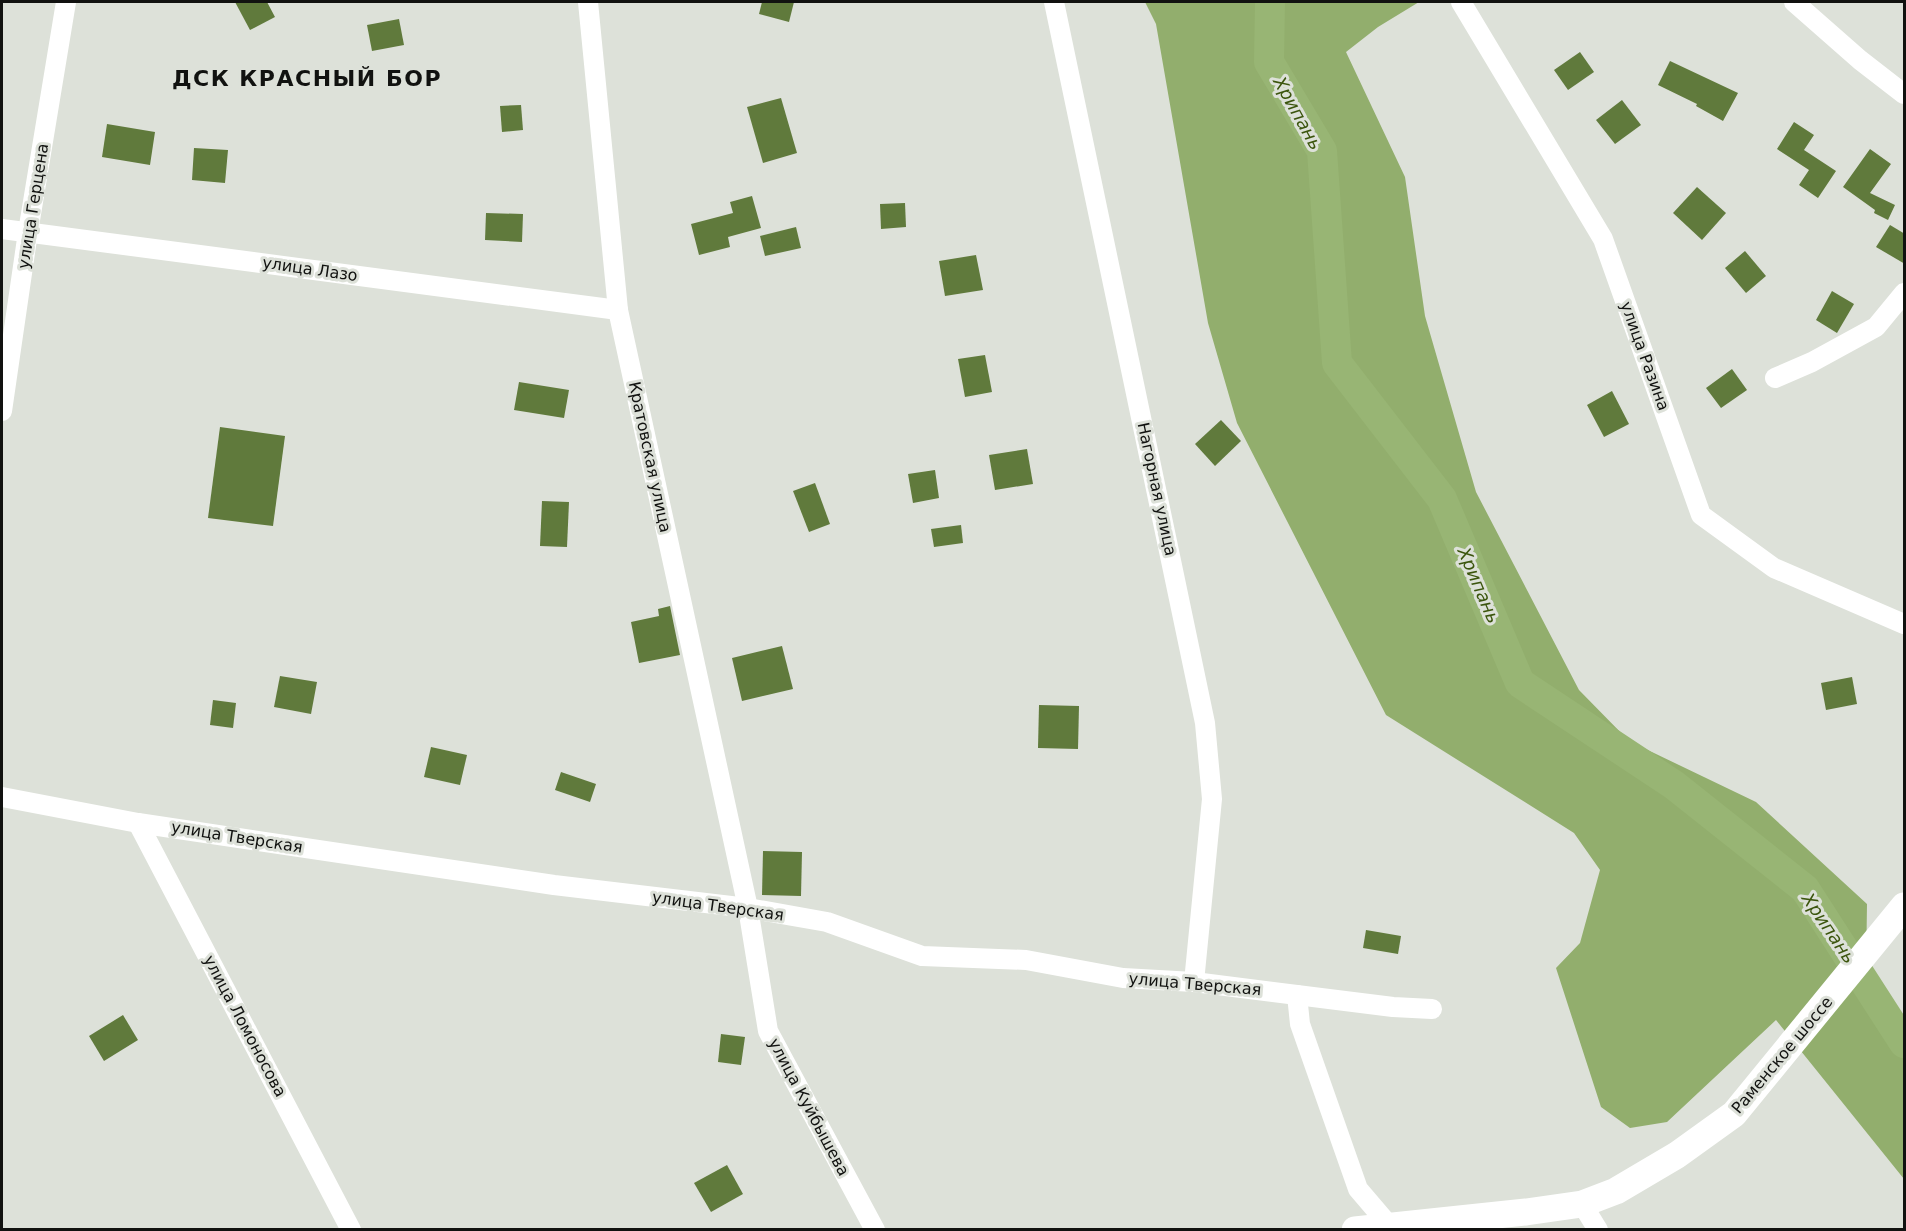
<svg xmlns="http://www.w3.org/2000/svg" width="1906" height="1231" font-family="'DejaVu Sans',sans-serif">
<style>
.forest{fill:#92ae6d}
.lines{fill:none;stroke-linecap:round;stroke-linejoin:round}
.river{stroke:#98b574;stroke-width:30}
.building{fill:#607a3c}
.minor{stroke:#fff;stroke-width:20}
.secondary{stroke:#fff;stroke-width:27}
.labels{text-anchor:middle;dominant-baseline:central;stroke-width:6;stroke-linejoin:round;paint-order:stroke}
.street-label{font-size:16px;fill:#111210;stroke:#dde1d9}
.water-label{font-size:18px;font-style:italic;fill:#3b550d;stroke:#dde1d9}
.district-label{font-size:22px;font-weight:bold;letter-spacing:1.5px;fill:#111210;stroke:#dde1d9}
</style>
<rect width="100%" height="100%" fill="#dde1d9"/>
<polygon class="forest" points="1145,2 1419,2 1378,27 1346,52 1405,177 1425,316 1476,492 1579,690 1629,741 1756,802 1867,904 1866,973 1904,1018 1904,1179 1776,1020 1667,1122 1630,1128 1601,1107 1556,968 1580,943 1600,870 1574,833 1386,715 1237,423 1208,323 1156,24"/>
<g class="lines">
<polyline class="river" points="1270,2 1269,62 1322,151 1337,363 1442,499 1520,683 1674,785 1805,889 1904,1043"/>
</g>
<g class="building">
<polygon points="235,2 267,2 275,17 250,30"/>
<polygon points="762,2 794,2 789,22 759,14"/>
<polygon points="399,19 404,45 372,51 367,25"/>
<polygon points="1580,52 1594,72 1568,90 1554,70"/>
<polygon points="1670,61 1738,93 1723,121 1696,106 1697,104 1658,85"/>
<polygon points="781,98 797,153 763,163 747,107"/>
<polygon points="1622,100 1641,125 1615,144 1596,120"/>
<polygon points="521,105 523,130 502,132 500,106"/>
<polygon points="1794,122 1814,135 1804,150 1836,171 1818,198 1799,185 1809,170 1777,149"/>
<polygon points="107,124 155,132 150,165 102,157"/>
<polygon points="194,148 228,150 225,183 192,180"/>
<polygon points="1870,149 1891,164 1870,193 1895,205 1888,220 1874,213 1875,210 1843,187"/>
<polygon points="1697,187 1726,213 1702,240 1673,213"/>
<polygon points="752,196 761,228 728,237 730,247 699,255 691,224 733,213 730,202"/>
<polygon points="905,203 906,227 881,229 880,204"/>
<polygon points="486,213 523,214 522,242 485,240"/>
<polygon points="1890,225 1905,234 1905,264 1876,247"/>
<polygon points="796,227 801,248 765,256 760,236"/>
<polygon points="1745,251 1766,276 1746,293 1725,268"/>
<polygon points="976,255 983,290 945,296 939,261"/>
<polygon points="1832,291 1854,304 1837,333 1816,320"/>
<polygon points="985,355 992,392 965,397 958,359"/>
<polygon points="1732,369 1747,390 1721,408 1706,388"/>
<polygon points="519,382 569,390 564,418 514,410"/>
<polygon points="1612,391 1629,424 1604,437 1587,405"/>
<polygon points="1221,420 1241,441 1215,466 1195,444"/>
<polygon points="220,427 285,436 273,526 208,518"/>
<polygon points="1027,449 1033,484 995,490 989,455"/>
<polygon points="935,470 939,498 913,503 908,474"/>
<polygon points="815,483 830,524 809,532 793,491"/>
<polygon points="542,501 569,502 567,547 540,546"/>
<polygon points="961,525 963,543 934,547 931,529"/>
<polygon points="670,606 680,655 639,663 631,622 659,616 658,609"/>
<polygon points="782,646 793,689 742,701 732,658"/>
<polygon points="280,676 317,682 311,714 274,707"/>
<polygon points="1852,677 1857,704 1826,710 1821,683"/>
<polygon points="213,700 236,703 233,728 210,725"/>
<polygon points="1039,705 1079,706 1078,749 1038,748"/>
<polygon points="431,747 467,755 460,785 424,777"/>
<polygon points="561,772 596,784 590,802 555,790"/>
<polygon points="763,851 802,852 801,896 762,895"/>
<polygon points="1366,930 1401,936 1398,954 1363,948"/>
<polygon points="123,1015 138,1040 104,1061 89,1036"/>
<polygon points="721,1034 745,1037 741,1065 718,1062"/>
<polygon points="727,1165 743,1194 711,1212 694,1183"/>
</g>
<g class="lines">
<g class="minor">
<polyline points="588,2 618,310 748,908 768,1031 875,1230"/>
<polyline points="1054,2 1205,723 1212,799 1194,982"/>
<polyline points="1461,2 1603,239 1701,515 1774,568 1904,624"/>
<polyline points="1794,2 1860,60 1904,94"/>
<polyline points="2,229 618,310"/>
<polyline points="1775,378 1812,362 1876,327 1904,293"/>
<polyline points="2,411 28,232 66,2"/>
<polyline points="2,797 138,823 554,885 748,908 827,922 922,956 1026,960 1123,978 1194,982 1393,1007 1432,1009"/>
<polyline points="138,823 351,1230"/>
<polyline points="1297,995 1300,1024 1358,1189 1393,1230"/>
<polyline points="1582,1204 1598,1230"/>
</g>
<polyline class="secondary" points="1355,1230 1526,1212 1582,1204 1616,1191 1677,1155 1734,1114 1904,906"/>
</g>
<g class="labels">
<g class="street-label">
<text transform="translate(33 206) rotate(-81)">улица Герцена</text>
<text transform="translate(310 269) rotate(8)">улица Лазо</text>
<text transform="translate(1645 356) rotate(70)">улица Разина</text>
<text transform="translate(650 457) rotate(78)">Кратовская улица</text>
<text transform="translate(1157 489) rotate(78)">Нагорная улица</text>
<text transform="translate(237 837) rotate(9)">улица Тверская</text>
<text transform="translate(718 906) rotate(8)">улица Тверская</text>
<text transform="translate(1195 984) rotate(5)">улица Тверская</text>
<text transform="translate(245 1026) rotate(62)">улица Ломоносова</text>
<text transform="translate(1782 1055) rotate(-50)">Раменское шоссе</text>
<text transform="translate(809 1107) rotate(62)">улица Куйбышева</text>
</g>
<g class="water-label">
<text transform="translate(1298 113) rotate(61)">Хрипань</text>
<text transform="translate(1479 585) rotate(67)">Хрипань</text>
<text transform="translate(1829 928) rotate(56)">Хрипань</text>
</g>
<g class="district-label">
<text x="307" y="78">ДСК КРАСНЫЙ БОР</text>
</g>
</g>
<rect width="1906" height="1231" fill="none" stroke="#111210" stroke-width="6"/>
</svg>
